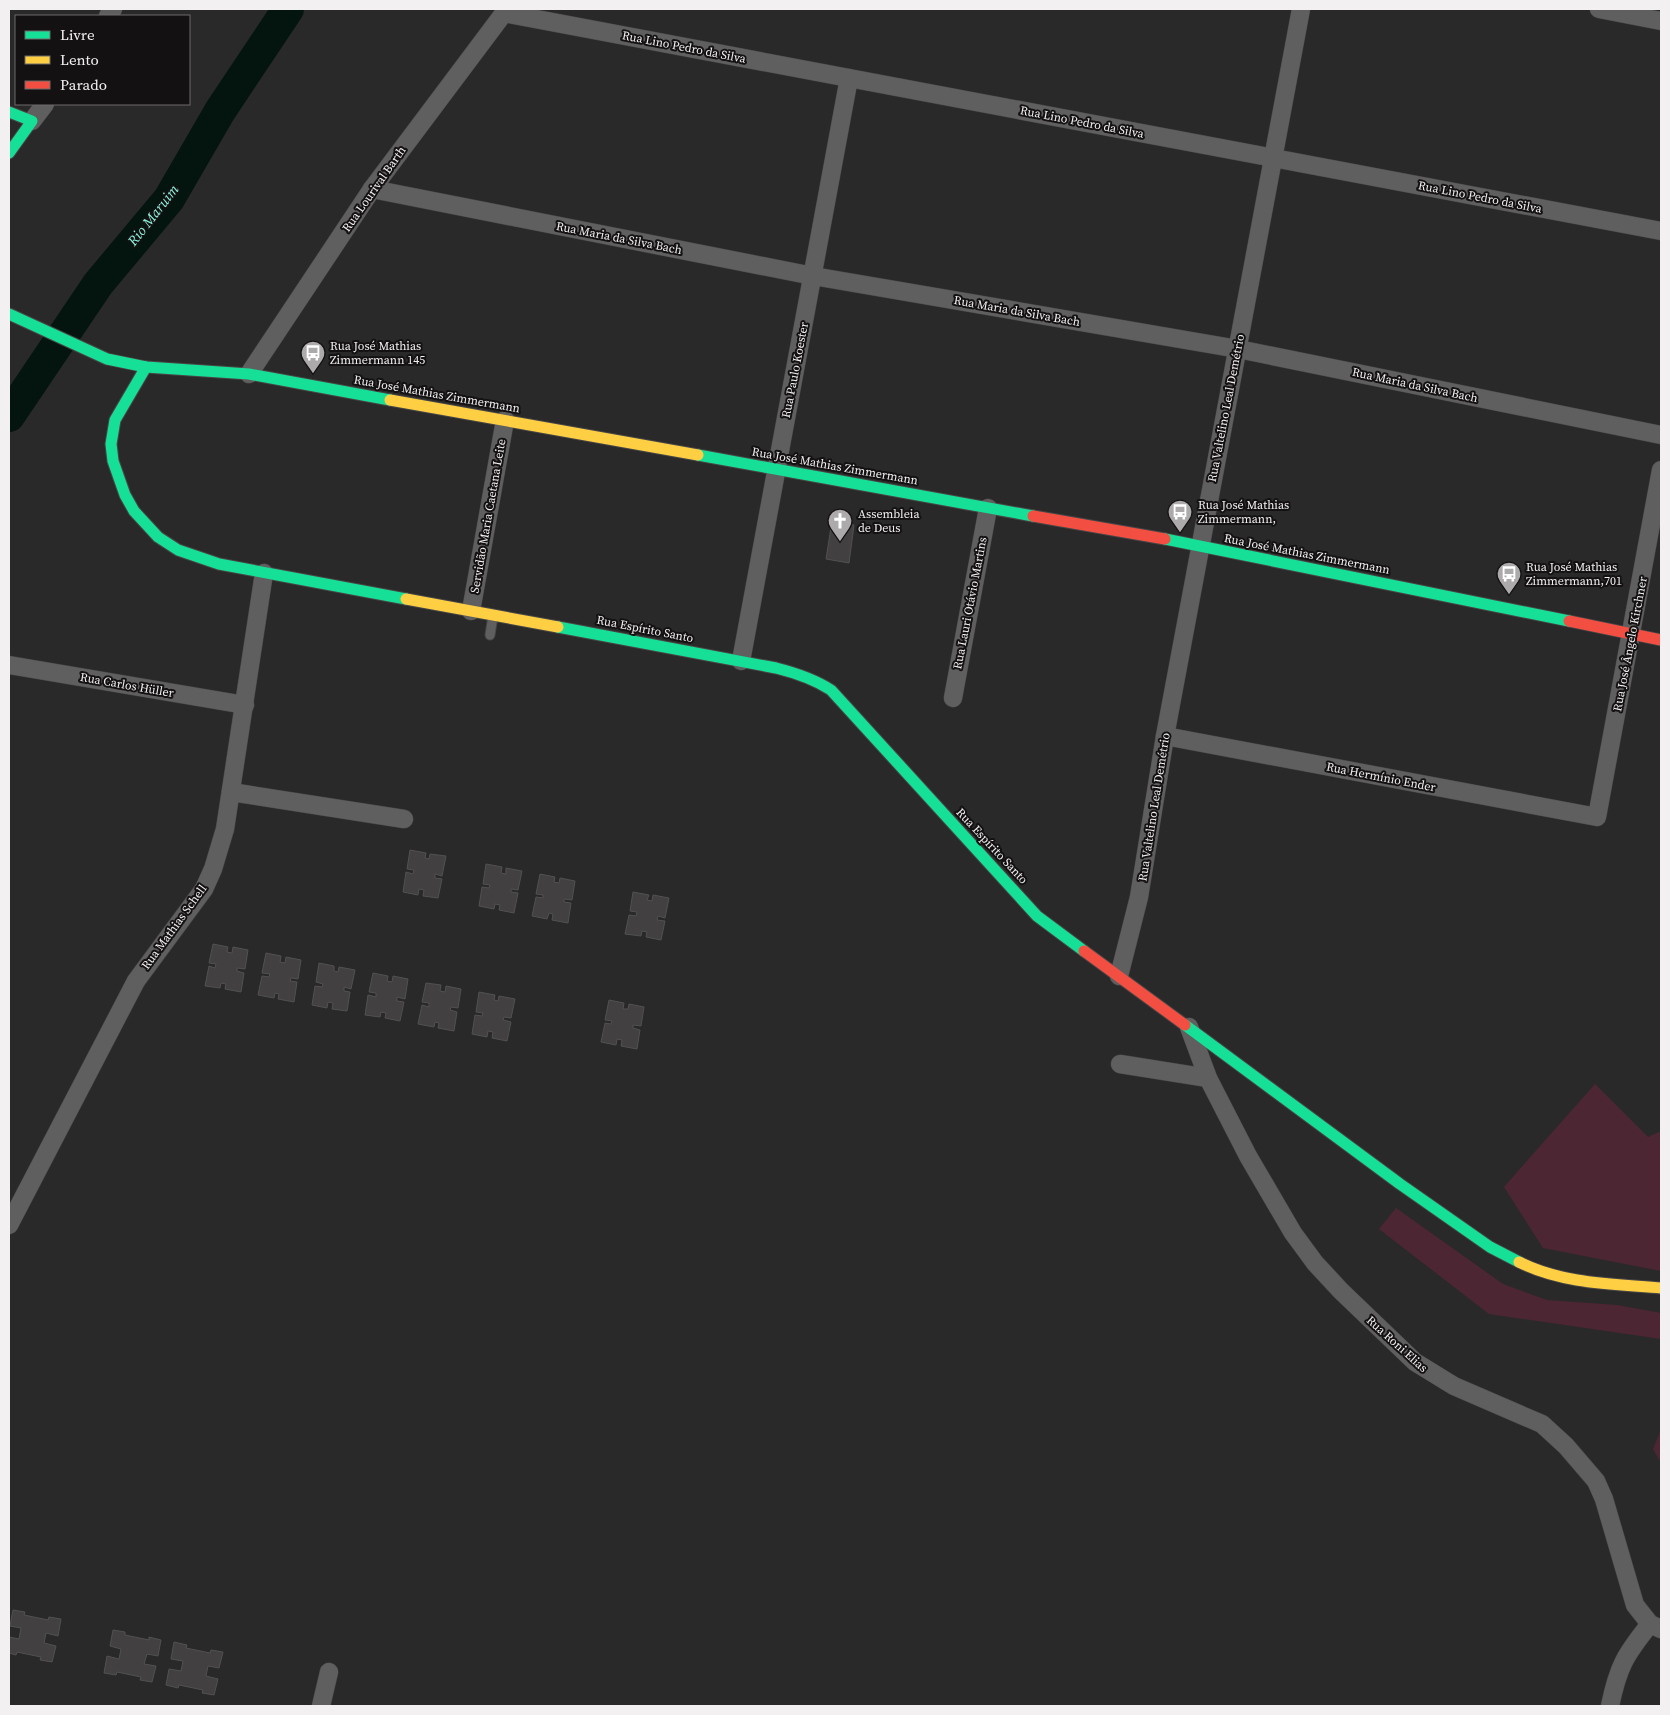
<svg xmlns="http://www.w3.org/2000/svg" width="1670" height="1715" font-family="'Source Serif 4',serif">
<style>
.green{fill:#4d2633}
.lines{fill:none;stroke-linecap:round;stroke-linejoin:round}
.river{stroke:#041510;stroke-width:32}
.building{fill:#424041;stroke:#525151}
.lane-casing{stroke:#484646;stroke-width:11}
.street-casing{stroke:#484646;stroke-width:19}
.fast-casing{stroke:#484646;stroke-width:13}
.slow-casing{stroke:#484646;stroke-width:13}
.jam-casing{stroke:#484646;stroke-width:13}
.lane{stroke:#605f5f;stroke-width:9}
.street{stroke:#605f5f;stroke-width:18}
.fast{stroke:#16e098;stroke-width:11}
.slow{stroke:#ffcf43;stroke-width:11}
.jam{stroke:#f24e42;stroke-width:11}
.labels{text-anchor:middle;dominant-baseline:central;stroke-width:4;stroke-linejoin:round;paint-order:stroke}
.street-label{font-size:12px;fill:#f2f0f0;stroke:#131112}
.poi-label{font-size:12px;fill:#f2f0f0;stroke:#131112;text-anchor:start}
.water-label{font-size:14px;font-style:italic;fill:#8df6de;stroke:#131112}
</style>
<rect width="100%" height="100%" fill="#2a2929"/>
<g class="green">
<polygon points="1595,1084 1648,1137 1661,1131 1661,1271 1543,1248 1504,1187"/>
<polygon points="1396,1208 1503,1284 1547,1300 1617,1305 1661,1313 1661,1339 1489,1314 1379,1229"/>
<polygon points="1661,1429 1661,1463 1653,1449"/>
</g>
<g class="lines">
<polyline class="river" points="9,416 98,284 169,199 220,111 288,9"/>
</g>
<g class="building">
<polygon points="832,521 854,525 849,563 826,559"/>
<polygon points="410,850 426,853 425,858 429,859 430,854 446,856 442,876 435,874 435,878 442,879 438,898 423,896 424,890 419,889 418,895 403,892 406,872 413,874 414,870 407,869"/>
<polygon points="486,864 502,867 501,873 506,874 506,868 522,871 518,890 511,889 511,892 518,893 514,913 499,910 500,905 495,904 494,909 479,906 482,887 489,888 490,885 483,884"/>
<polygon points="540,874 555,877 554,882 559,883 560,878 575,881 572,900 564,899 564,902 571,903 568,923 552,920 553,914 549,913 547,919 532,916 536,897 543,898 543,895 536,894"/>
<polygon points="633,892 649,895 647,900 652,901 653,895 669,898 665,918 658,916 657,920 665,921 661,940 646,937 647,932 642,931 641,936 625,934 629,915 636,916 637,912 630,911"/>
<polygon points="213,944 228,947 227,952 232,953 233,947 248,950 245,969 237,968 237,971 244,973 241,992 225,989 226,984 221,983 220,988 205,986 209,966 215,968 216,964 209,963"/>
<polygon points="266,953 281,956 280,962 285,963 286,957 301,960 298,979 291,978 290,981 297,982 294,1002 278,999 279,994 275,993 274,998 258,995 262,976 269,977 270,974 262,973"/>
<polygon points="319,963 334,966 334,971 338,972 339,967 355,970 351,989 344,987 344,991 350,992 347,1011 332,1009 333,1003 328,1002 327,1008 312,1005 315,986 322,987 323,984 316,982"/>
<polygon points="373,973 388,976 387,981 392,982 393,976 408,979 405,999 397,997 397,1001 404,1002 400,1021 385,1018 386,1013 381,1012 380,1017 365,1015 368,995 376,997 376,993 369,992"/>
<polygon points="426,983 441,985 440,991 445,992 446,986 461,989 458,1008 451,1007 450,1010 457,1012 454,1031 438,1028 439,1023 435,1022 434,1027 418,1024 422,1005 429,1007 429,1003 422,1002"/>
<polygon points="479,992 495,995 494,1000 498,1001 499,996 515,999 511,1018 504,1017 503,1020 511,1022 507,1041 492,1038 493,1032 488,1031 487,1037 472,1034 475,1015 482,1016 483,1013 476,1012"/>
<polygon points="609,1000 624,1003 623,1009 628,1009 629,1004 644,1007 641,1026 633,1025 633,1028 640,1030 637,1049 621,1046 622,1040 617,1039 616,1045 601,1042 605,1023 611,1024 612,1021 605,1020"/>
<polygon points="13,1610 25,1612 24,1615 48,1620 49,1617 61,1619 58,1636 46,1633 44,1643 56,1646 52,1662 40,1660 41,1657 17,1652 16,1655 9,1653 9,1637 19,1639 21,1628 10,1626"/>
<polygon points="113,1630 125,1632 125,1635 149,1640 149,1637 161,1640 158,1656 147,1654 144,1664 156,1666 152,1682 140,1680 141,1677 117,1672 116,1675 104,1673 107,1656 119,1659 121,1649 110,1646"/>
<polygon points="174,1642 187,1645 186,1648 210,1653 211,1650 223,1652 219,1668 208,1666 206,1676 218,1679 214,1695 202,1693 203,1690 179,1685 178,1688 166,1685 169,1669 181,1671 183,1661 171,1659"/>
</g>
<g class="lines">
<defs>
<polyline id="lane" points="490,635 493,616"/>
<g id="street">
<polyline points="1599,9 1661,21"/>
<polyline points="504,13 1661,231"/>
<polyline points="108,16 113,9"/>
<polyline points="32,121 45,104"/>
<polyline points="372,189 813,276 1238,349 1661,435"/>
<polyline points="249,374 372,189 507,9"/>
<polyline points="471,611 505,420"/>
<polyline points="741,661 849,78"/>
<polyline points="9,665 245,705"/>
<polyline points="953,698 988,508"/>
<polyline points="1165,736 1597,817 1661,470"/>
<polyline points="231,792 404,819"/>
<polyline points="1119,976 1139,897 1165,736 1301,9"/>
<polyline points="1189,1027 1208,1078 1248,1156 1293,1233 1315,1263 1341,1291 1415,1362 1454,1386 1542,1424 1566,1446 1596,1481 1604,1499 1635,1605 1650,1624 1661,1629"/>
<polyline points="1120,1064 1208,1078"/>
<polyline points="9,1225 136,981 204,889 213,869 225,829 264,573"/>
<polyline points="321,1706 329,1672"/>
<path d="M1610,1706C1618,1667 1625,1655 1650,1624"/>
</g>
<g id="fast">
<polyline points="9,112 32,121 9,153"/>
<polyline points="9,314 107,359 146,367 249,374 390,400"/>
<polyline points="146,367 115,420 111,444 113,461 125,495 134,511 158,537 178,550 219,564 406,599"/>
<polyline points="698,455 1033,516"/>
<polyline points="1165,539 1569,621"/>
<path d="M558,627L776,668C796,673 814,679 831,690L1037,916L1084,951"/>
<polyline points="1185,1025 1400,1184 1490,1247 1519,1262"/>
</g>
<g id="slow">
<polyline points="390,400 698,455"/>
<polyline points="406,599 558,627"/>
<path d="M1519,1262C1562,1284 1614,1284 1661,1288"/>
</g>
<g id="jam">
<polyline points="1033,516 1165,539"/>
<polyline points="1569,621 1661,640"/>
<polyline points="1084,951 1185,1025"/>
</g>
</defs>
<use href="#lane" class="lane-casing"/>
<use href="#street" class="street-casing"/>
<use href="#fast" class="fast-casing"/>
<use href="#slow" class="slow-casing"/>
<use href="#jam" class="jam-casing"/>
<use href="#lane" class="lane"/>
<use href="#street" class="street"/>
<use href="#fast" class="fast"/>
<use href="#slow" class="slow"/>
<use href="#jam" class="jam"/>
</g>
<defs>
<symbol id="bus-pin" viewBox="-11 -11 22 30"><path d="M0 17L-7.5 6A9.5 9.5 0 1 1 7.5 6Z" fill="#acaaaa" stroke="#131112"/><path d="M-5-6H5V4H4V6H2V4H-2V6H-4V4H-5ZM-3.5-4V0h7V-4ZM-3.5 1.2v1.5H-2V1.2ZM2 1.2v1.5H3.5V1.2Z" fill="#fff"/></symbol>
<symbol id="church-pin" viewBox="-11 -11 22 30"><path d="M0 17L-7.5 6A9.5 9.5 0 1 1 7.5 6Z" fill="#acaaaa" stroke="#131112"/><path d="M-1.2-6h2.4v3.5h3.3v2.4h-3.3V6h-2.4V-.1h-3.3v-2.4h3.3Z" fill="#fff"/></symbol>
</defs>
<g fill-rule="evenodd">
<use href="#bus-pin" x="299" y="339" width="28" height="38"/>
<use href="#bus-pin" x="1166" y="498" width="28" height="38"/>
<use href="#church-pin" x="826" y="507" width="28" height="38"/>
<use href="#bus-pin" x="1495" y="560" width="28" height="38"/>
</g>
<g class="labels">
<g class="street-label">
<text transform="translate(684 47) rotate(11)">Rua Lino Pedro da Silva</text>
<text transform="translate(1082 122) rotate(11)">Rua Lino Pedro da Silva</text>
<text transform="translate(374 189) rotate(-55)">Rua Lourival Barth</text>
<text transform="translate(1480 197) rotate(11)">Rua Lino Pedro da Silva</text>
<text transform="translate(619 238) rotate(11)">Rua Maria da Silva Bach</text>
<text transform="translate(1017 311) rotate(10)">Rua Maria da Silva Bach</text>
<text transform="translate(795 370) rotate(-79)">Rua Paulo Koester</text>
<text transform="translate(1415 385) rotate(12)">Rua Maria da Silva Bach</text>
<text transform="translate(437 394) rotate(10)">Rua José Mathias Zimmermann</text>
<text transform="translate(1226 408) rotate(-79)">Rua Valtelino Leal Demétrio</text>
<text transform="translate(835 466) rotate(10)">Rua José Mathias Zimmermann</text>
<text transform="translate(488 516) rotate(-80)">Servidão Maria Caetana Leite</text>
<text transform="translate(1307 554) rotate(11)">Rua José Mathias Zimmermann</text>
<text transform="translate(970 603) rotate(-79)">Rua Lauri Otávio Martins</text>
<text transform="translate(645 629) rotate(11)">Rua Espírito Santo</text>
<text transform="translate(1630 644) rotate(-79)">Rua José Ângelo Kirchner</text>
<text transform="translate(127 685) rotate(10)">Rua Carlos Hüller</text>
<text transform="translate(1381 777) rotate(11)">Rua Hermínio Ender</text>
<text transform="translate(1154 807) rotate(-81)">Rua Valtelino Leal Demétrio</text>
<text transform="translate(992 846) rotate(47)">Rua Espírito Santo</text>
<text transform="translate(174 927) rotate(-54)">Rua Mathias Schell</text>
<text transform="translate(1397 1344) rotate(42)">Rua Roni Elias</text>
</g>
<g class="poi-label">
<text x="330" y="346">Rua José Mathias<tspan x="330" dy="14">Zimmermann 145</tspan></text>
<text x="1198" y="505">Rua José Mathias<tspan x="1198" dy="14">Zimmermann,</tspan></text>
<text x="858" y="514">Assembleia<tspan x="858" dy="14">de Deus</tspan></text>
<text x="1526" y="567">Rua José Mathias<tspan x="1526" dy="14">Zimmermann,701</tspan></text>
</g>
<g class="water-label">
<text transform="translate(153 215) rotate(-52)">Rio Maruim</text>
</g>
</g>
<rect width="1670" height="1715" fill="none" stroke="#f2f0f0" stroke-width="20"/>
<rect x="15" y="15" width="175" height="90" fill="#131112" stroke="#6c6a6b"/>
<rect x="25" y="31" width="25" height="8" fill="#16e098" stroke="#6c6a6b"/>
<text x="60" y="40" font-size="15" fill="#f2f0f0">Livre</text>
<rect x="25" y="56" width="25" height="8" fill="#ffcf43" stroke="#6c6a6b"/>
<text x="60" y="65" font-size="15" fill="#f2f0f0">Lento</text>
<rect x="25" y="81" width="25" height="8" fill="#f24e42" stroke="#6c6a6b"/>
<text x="60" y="90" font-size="15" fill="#f2f0f0">Parado</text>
</svg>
